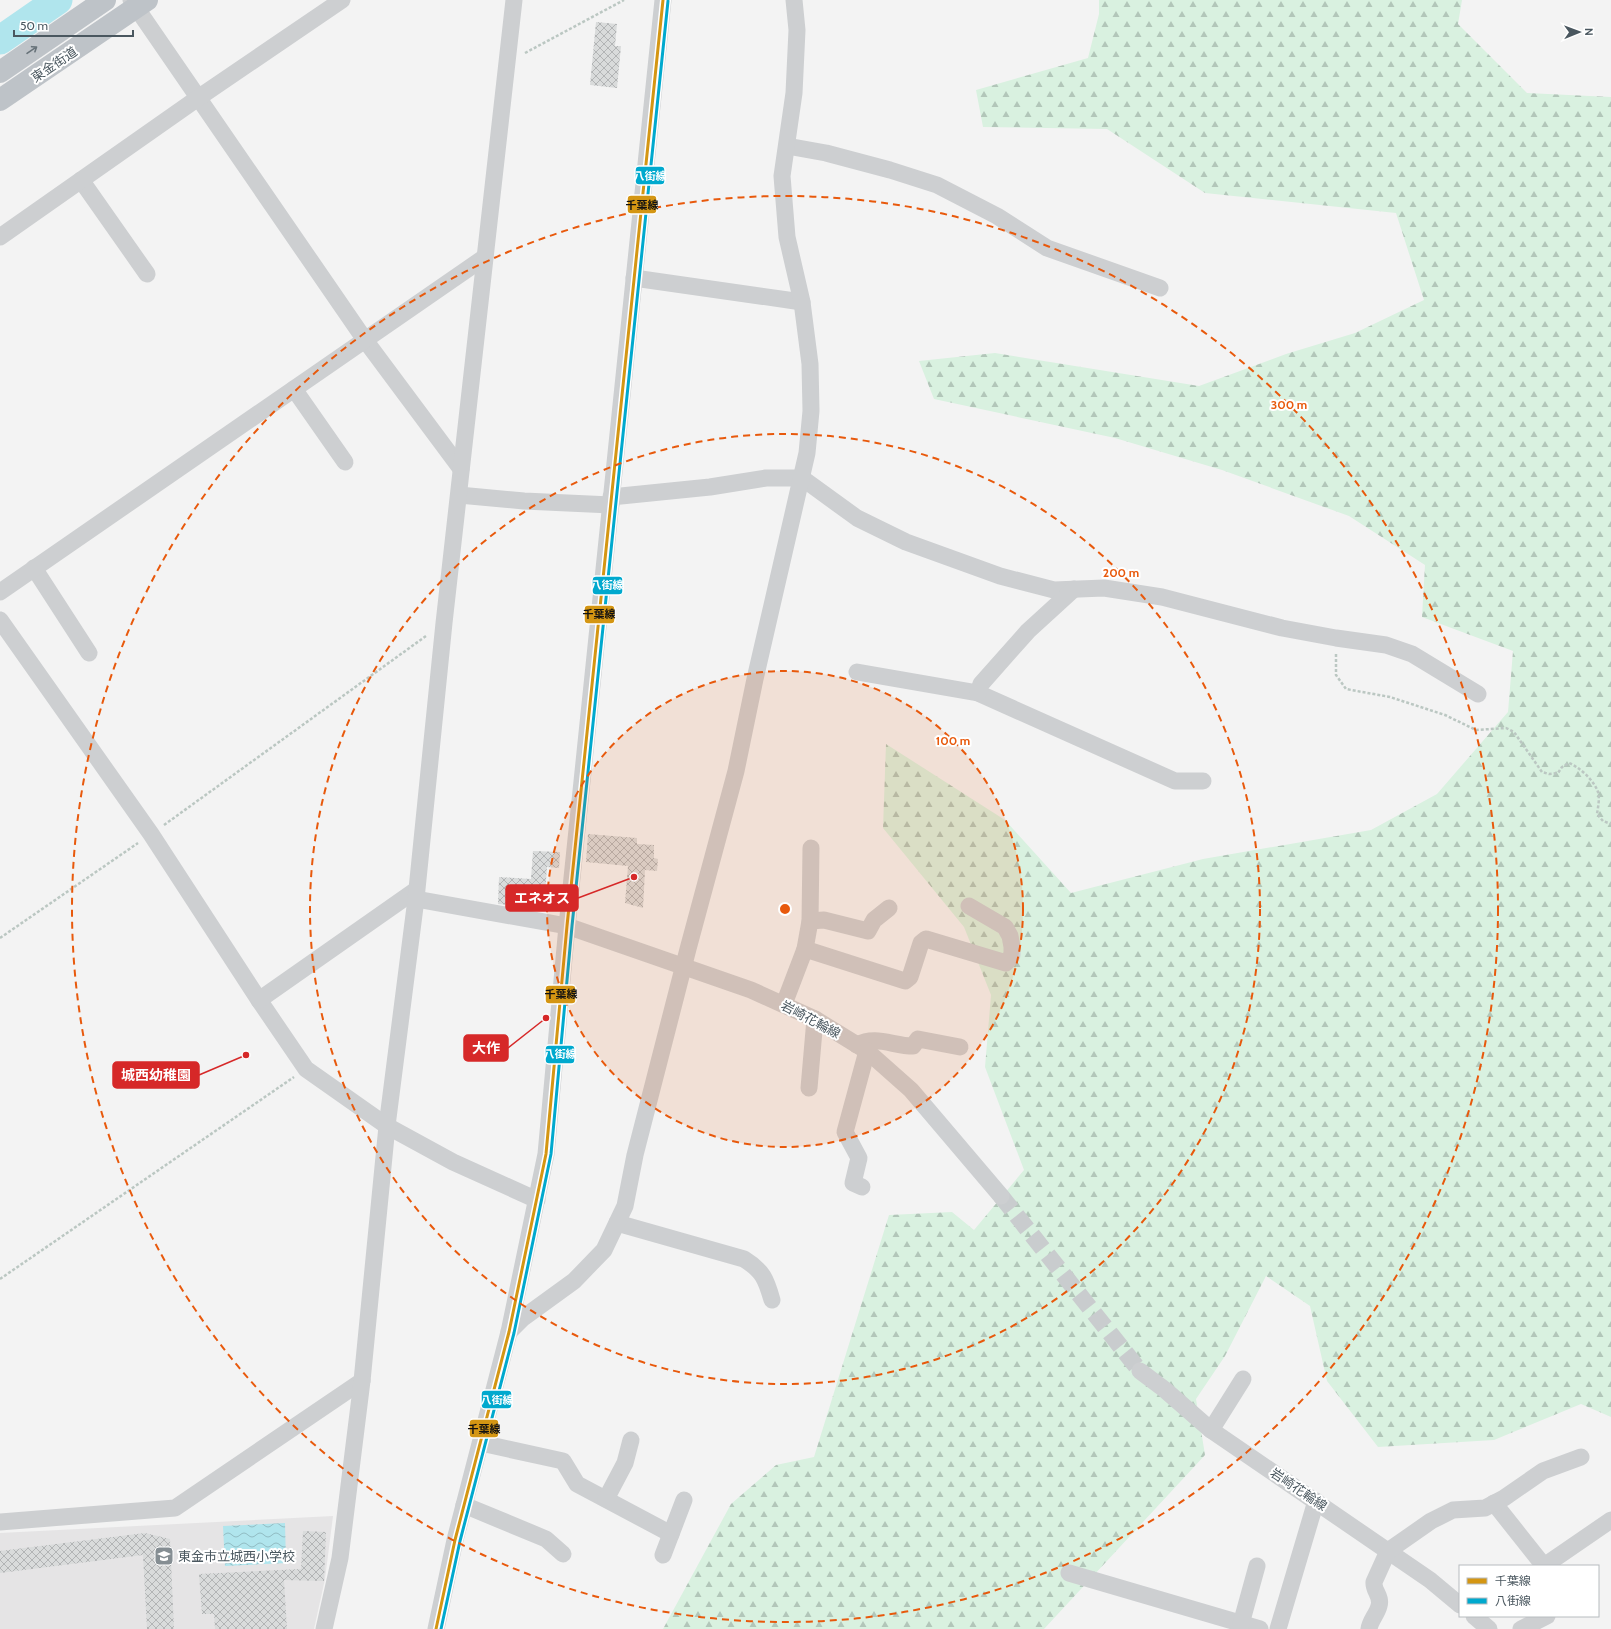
<svg xmlns="http://www.w3.org/2000/svg" width="1611" height="1629" font-family="Cabin,'Noto Sans JP',sans-serif">
<style>
.education{fill:#e5e4e5}
.forest{fill:url(#forest-firs)}
.water{fill:url(#water-waves)}
.lines{fill:none;stroke-linecap:round;stroke-linejoin:round}
.river{stroke:#b0e5ed;stroke-width:29}
.building{fill:url(#building-cross-hatch)}
.minor-tunnel{stroke:#c9ccce;stroke-width:17;stroke-dasharray:17 8;stroke-linecap:butt}
.path{stroke:#bbc7c2;stroke-width:2.5;stroke-dasharray:3 2;stroke-linecap:butt}
.minor{stroke:#cdcfd1;stroke-width:17}
.highway{stroke:#bec3c8;stroke-width:22}
.bus-1-casing{stroke:#fff;stroke-width:6}
.bus-2-casing{stroke:#fff;stroke-width:6}
.bus-1{stroke:#d49613;stroke-width:3}
.bus-2{stroke:#00a9ce;stroke-width:3}
.oneway{stroke:#677279}
.ring{fill:none;stroke:#e8590c;stroke-width:2;stroke-dasharray:7 5}
.labels{text-anchor:middle;dominant-baseline:central;stroke-width:4;stroke-linejoin:round;paint-order:stroke}
.street-label{font-size:13px;fill:#4a575f;stroke:#fff}
.poi-label{font-size:13px;fill:#4a575f;stroke:#fff;text-anchor:start}
.centre{fill:#e8590c;stroke:#fff;stroke-width:2}
.ring-label{font-size:12px;text-anchor:middle;font-weight:bold;fill:#e8590c;stroke:#fff;stroke-width:4;stroke-linejoin:round;paint-order:stroke}
.leader{fill:none;stroke:#d62828;stroke-width:1.5}
.callout-dot{fill:#d62828;stroke:#fff;stroke-width:1.5}
.callout{fill:#d62828;stroke:#d62828;stroke-width:1.5}
.callout-label{font-size:14px;text-anchor:middle;font-weight:bold;fill:#fff}
.line-badge{stroke:#fff;stroke-width:1.5}
.badge-label{font-size:11px;text-anchor:middle;font-weight:bold;fill:#fff}
.pale-badge-label{font-size:11px;text-anchor:middle;font-weight:bold;fill:#111}
</style>
<defs>
<pattern id="forest-firs" width="22" height="20" patternUnits="userSpaceOnUse"><rect width="22" height="20" fill="#d9f1e0"/><path d="M5 1l3.5 6h-7zM16 11l3.5 6h-7z" fill="#b2c6b9"/></pattern>
<pattern id="water-waves" width="16" height="10" patternUnits="userSpaceOnUse"><rect width="16" height="10" fill="#b0e5ed"/><path d="M0 5q4-4 8 0t8 0" fill="none" stroke="#91bcc3"/></pattern>
<pattern id="building-cross-hatch" width="8" height="8" patternUnits="userSpaceOnUse"><rect width="8" height="8" fill="#d9dbdb"/><path d="M0 0l8 8M0 8l8-8" fill="none" stroke="#b2b4b5"/></pattern>
</defs>
<rect width="100%" height="100%" fill="#f3f3f3"/>
<polygon class="education" points="333,1516 325,1579 314,1629 0,1629 0,1533"/>
<polygon class="forest" points="1099,0 1462,0 1458,24 1527,93 1611,97 1611,1417 1581,1404 1494,1440 1378,1447 1327,1381 1310,1306 1266,1276 1225,1356 1196,1399 1205,1455 1044,1629 663,1629 731,1504 776,1465 814,1457 889,1215 952,1212 974,1230 1024,1170 985,1067 991,995 964,927 883,828 886,744 1005,820 1071,893 1203,859 1371,830 1437,794 1508,712 1513,651 1422,617 1425,565 1349,516 1222,470 1115,438 934,399 919,361 995,353 1199,386 1286,354 1355,333 1424,300 1396,213 1205,193 1107,129 983,127 976,90 1088,58 1099,14"/>
<polygon class="water" points="285,1523 286,1563 225,1566 223,1526"/>
<g class="lines">
<polyline class="river" points="0,40 58,0"/>
</g>
<g class="building">
<polygon points="596,22 617,24 615,46 621,46 617,88 590,85"/>
<polygon points="588,834 637,838 637,844 654,845 654,858 658,859 657,871 645,870 643,908 625,903 628,866 586,862"/>
<polygon points="533,851 560,852 559,868 547,867 544,908 498,904 499,877 531,879"/>
<polygon points="303,1531 326,1532 324,1581 284,1580 287,1629 215,1629 214,1614 202,1614 199,1574 301,1569"/>
<polygon points="145,1533 170,1539 174,1629 147,1629 143,1555 0,1573 0,1551"/>
</g>
<g class="lines">
<polyline class="minor-tunnel" points="1001,1196 1140,1371"/>
<g class="path">
<polyline points="525,53 624,0"/>
<path d="M1336,654V675L1346,689L1390,697L1445,715L1476,730L1506,728L1514,732L1542,772L1549,774L1558,773L1562,767L1569,763C1579,767 1594,780 1598,792C1600,798 1598,807 1597,814L1603,821L1611,824"/>
<polyline points="164,825 426,636"/>
<polyline points="0,938 138,843"/>
<polyline points="0,1279 294,1077"/>
</g>
<g class="minor">
<polyline points="131,0 365,340 461,469"/>
<polyline points="787,146 826,153 890,170 937,185 997,216 1047,248 1160,288"/>
<polyline points="81,180 147,274"/>
<polyline points="0,237 198,98 342,0"/>
<polyline points="634,278 802,302"/>
<polyline points="294,389 345,462"/>
<polyline points="459,495 524,501 611,505"/>
<polyline points="611,497 710,487 766,478 802,478 857,518 906,542 1000,576 1054,590 1104,588 1162,597 1282,628 1336,638 1386,645 1412,654 1478,694"/>
<polyline points="34,568 89,653"/>
<polyline points="0,592 485,257"/>
<polyline points="0,620 151,834 259,1000 306,1069 387,1126 453,1162 537,1200"/>
<polyline points="857,672 978,693 1175,781 1203,781"/>
<polyline points="978,693 981,684 1028,631 1074,589"/>
<polyline points="416,899 567,926 751,990 815,1019 867,1051 911,1090 1001,1196"/>
<polyline points="810,921 824,920 868,931 874,920 889,908"/>
<polyline points="805,949 905,981 910,977 921,943 926,939 1006,963 1012,955 1012,947 1010,936 1005,927 969,906"/>
<polyline points="259,1000 416,890"/>
<polyline points="784,1004 805,949 810,921 811,848"/>
<path d="M857,1045C876,1035 893,1046 913,1046L918,1039L960,1047"/>
<polyline points="809,1088 815,1019"/>
<polyline points="862,1187 853,1183 859,1158 845,1132 867,1051"/>
<path d="M617,1223L744,1259C763,1271 766,1279 772,1300"/>
<polyline points="509,1332 523,1318 574,1281 604,1250 625,1206 635,1155 688,949 736,771 755,679 807,453 811,411 810,364 802,302 787,237 782,176 794,93 797,30 794,0"/>
<polyline points="1140,1371 1164,1389 1211,1430 1430,1580 1460,1605"/>
<polyline points="1211,1430 1243,1379"/>
<polyline points="481,1443 563,1461 577,1484 671,1534"/>
<polyline points="606,1499 625,1463 631,1440"/>
<polyline points="1494,1503 1544,1566 1611,1520"/>
<polyline points="464,1505 546,1539 563,1554"/>
<polyline points="0,1522 175,1508 362,1381"/>
<polyline points="663,1555 684,1500"/>
<polyline points="1069,1573 1260,1629"/>
<polyline points="1474,1616 1489,1629"/>
<polyline points="1241,1624 1257,1566"/>
<polyline points="324,1629 340,1558 362,1381 387,1126 416,899 444,623 514,0"/>
<polyline points="436,1629 455,1540 509,1332 546,1154 567,926 663,0"/>
<polyline points="1278,1629 1316,1501"/>
<path d="M1369,1629C1370,1621 1377,1614 1379,1606C1382,1596 1373,1591 1374,1582L1388,1551L1431,1521L1453,1510L1485,1508L1504,1498L1543,1471L1581,1457"/>
<polyline points="1521,1629 1547,1616"/>
</g>
<g class="highway">
<polyline points="0,72 105,0"/>
<polyline points="0,100 147,0"/>
</g>
<defs>
<polyline id="bus-1" points="436,1629 455,1540 509,1332 546,1154 567,926 663,0"/>
<polyline id="bus-2" points="441,1629 460,1541 514,1333 551,1154 572,926 668,1"/>
</defs>
<use href="#bus-1" class="bus-1-casing"/>
<use href="#bus-2" class="bus-2-casing"/>
<use href="#bus-1" class="bus-1"/>
<use href="#bus-2" class="bus-2"/>
</g>
<defs><path id="oneway-shaft" d="M-6 0H5M1.5-3L5.5 0L1.5 3" fill="none" stroke-width="1.6" stroke-linecap="round" stroke-linejoin="round"/></defs>
<use class="oneway" href="#oneway-shaft" transform="translate(32 50) rotate(-34)"/>
<circle cx="785" cy="909" r="238" fill="#e8590c" fill-opacity=".12"/>
<g class="ring">
<circle cx="785" cy="909" r="238"/>
<circle cx="785" cy="909" r="475"/>
<circle cx="785" cy="909" r="713"/>
</g>
<defs>
<symbol id="school-square" viewBox="-11 -11 22 22"><rect x="-9" y="-9" width="18" height="18" rx="4" fill="#858e93" stroke="#fff"/><path d="M0-5L7-2L0 1L-7-2ZM-4 1L0 2.5L4 1V4Q0 6-4 4Z" fill="#fff"/></symbol>
</defs>
<g fill-rule="evenodd">
<use href="#school-square" x="153" y="1545" width="22" height="22"/>
</g>
<g class="labels">
<g class="street-label">
<text transform="translate(54 64) rotate(-34)">東金街道</text>
<text transform="translate(811 1019) rotate(28)">岩崎花輪線</text>
<text transform="translate(1299 1489) rotate(34)">岩崎花輪線</text>
</g>
<g class="poi-label">
<text x="178" y="1556">東金市立城西小学校</text>
</g>
</g>
<circle cx="785" cy="909" r="6" class="centre"/>
<g class="ring-label">
<text x="1289" y="409">300 m</text>
<text x="1121" y="577">200 m</text>
<text x="953" y="745">100 m</text>
</g>
<path class="leader" d="M634 877L578 898M546 1018L508 1048M246 1055L199 1075"/>
<g class="callout-dot">
<circle cx="634" cy="877" r="4"/>
<circle cx="546" cy="1018" r="4"/>
<circle cx="246" cy="1055" r="4"/>
</g>
<g class="callout">
<rect x="506" y="885" width="72" height="26" rx="4"/>
<rect x="464" y="1035" width="44" height="26" rx="4"/>
<rect x="113" y="1062" width="86" height="26" rx="4"/>
</g>
<g class="callout-label">
<text x="542" y="903">エネオス</text>
<text x="486" y="1053">大作</text>
<text x="156" y="1080">城西幼稚園</text>
</g>
<g class="line-badge">
<rect x="635" y="166" width="30" height="19" rx="4" fill="#00a9ce"/>
<rect x="627" y="195" width="30" height="19" rx="4" fill="#d49613"/>
<rect x="592" y="576" width="31" height="19" rx="4" fill="#00a9ce"/>
<rect x="584" y="605" width="31" height="19" rx="4" fill="#d49613"/>
<rect x="545" y="985" width="31" height="19" rx="4" fill="#d49613"/>
<rect x="545" y="1045" width="30" height="19" rx="4" fill="#00a9ce"/>
<rect x="481" y="1390" width="31" height="19" rx="4" fill="#00a9ce"/>
<rect x="469" y="1419" width="30" height="19" rx="4" fill="#d49613"/>
</g>
<g class="badge-label">
<text x="650" y="180">八街線</text>
<text x="607" y="589">八街線</text>
<text x="560" y="1058">八街線</text>
<text x="497" y="1404">八街線</text>
</g>
<g class="pale-badge-label">
<text x="642" y="209">千葉線</text>
<text x="599" y="618">千葉線</text>
<text x="561" y="998">千葉線</text>
<text x="484" y="1433">千葉線</text>
</g>
<rect x="1459" y="1565" width="140" height="52" fill="#ffffff" stroke="#b7bcbf"/>
<rect x="1467" y="1578" width="20" height="6" fill="#d49613" stroke="#b7bcbf"/>
<text x="1495" y="1585" font-size="12" fill="#4a575f">千葉線</text>
<rect x="1467" y="1598" width="20" height="6" fill="#00a9ce" stroke="#b7bcbf"/>
<text x="1495" y="1605" font-size="12" fill="#4a575f">八街線</text>
<g transform="translate(1579 32) rotate(89)" stroke="#ffffff" stroke-width="3" paint-order="stroke">
<path d="M0-3L7 15L0 10L-7 15Z" fill="#4a575f"/>
<text y="-6" font-size="11" font-weight="bold" text-anchor="middle" fill="#4a575f">N</text>
</g>
<path d="M14 30v6h119v-6" fill="none" stroke="#4a575f" stroke-width="2"/>
<text x="20" y="30" font-size="12" fill="#4a575f" stroke="#ffffff" stroke-width="3" paint-order="stroke">50 m</text>
</svg>
